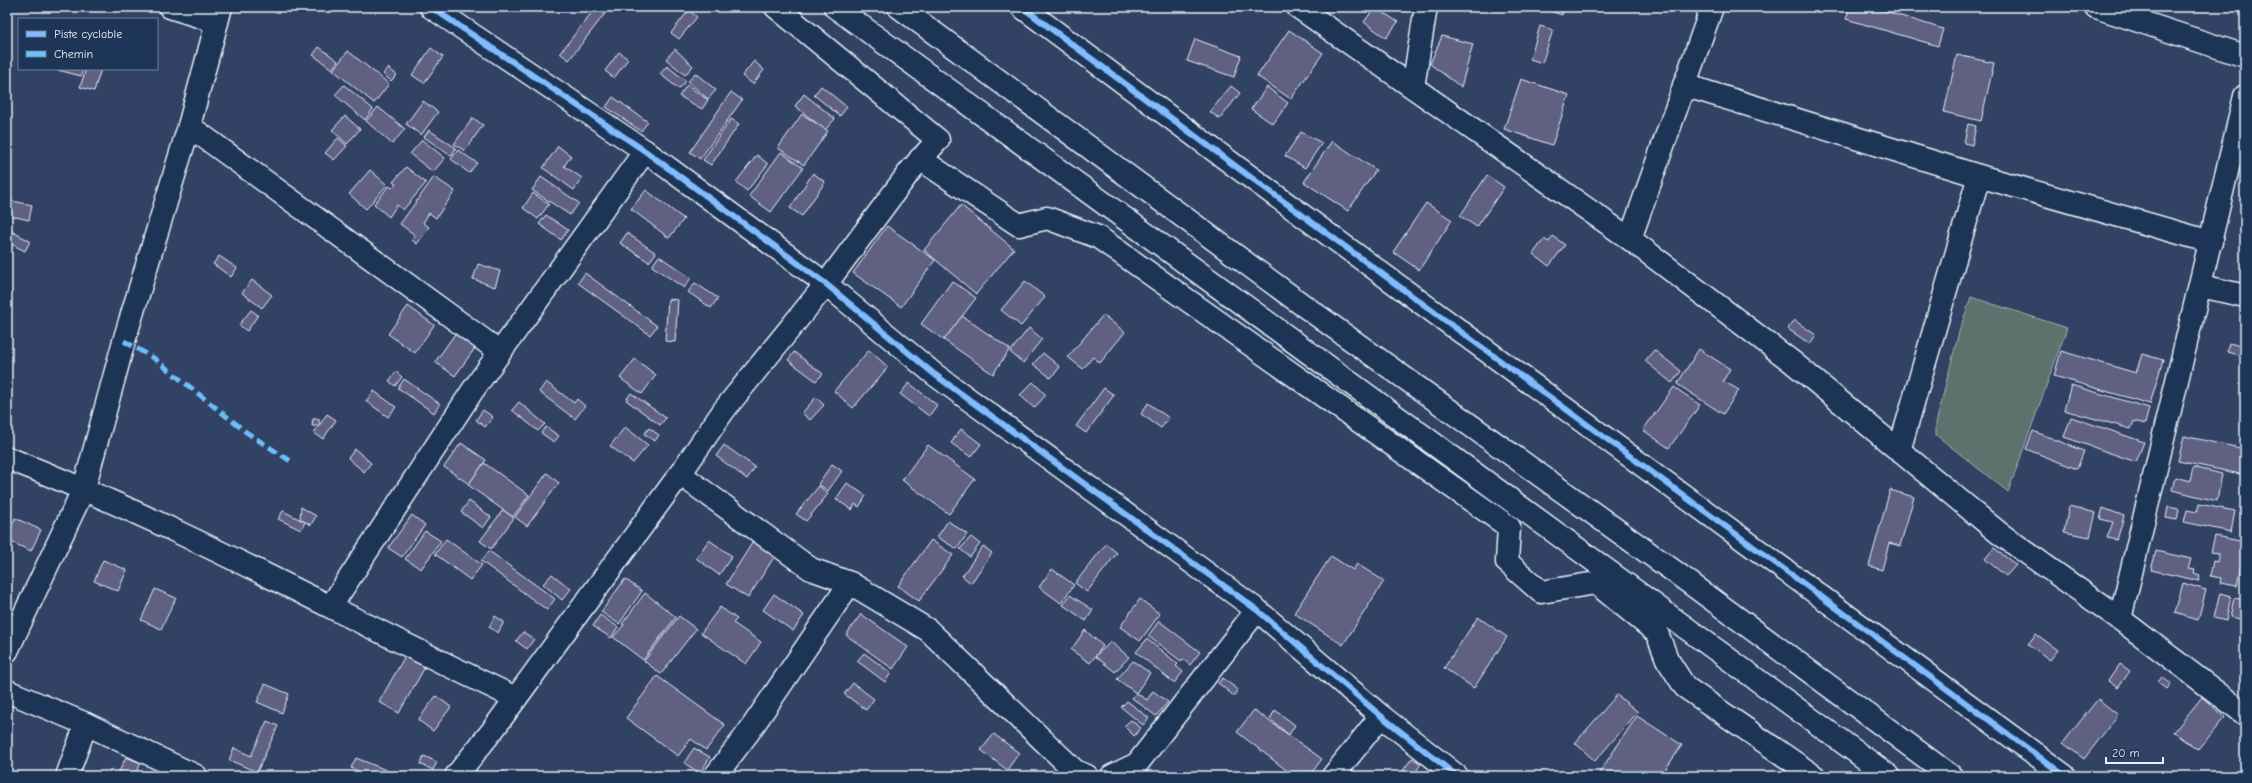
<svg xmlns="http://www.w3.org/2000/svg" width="2252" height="783" font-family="'Comic Neue',sans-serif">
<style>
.green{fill:#5c726d;stroke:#a2b2b2}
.building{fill:#616183;stroke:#e8f1f8}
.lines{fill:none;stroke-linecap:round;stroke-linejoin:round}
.minor-casing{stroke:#e8f1f8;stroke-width:25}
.major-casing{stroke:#e8f1f8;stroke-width:25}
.minor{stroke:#1d3557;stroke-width:22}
.major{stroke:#1d3557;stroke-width:22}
.quiet{stroke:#6cc0fc;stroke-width:5;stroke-dasharray:10 5;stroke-linecap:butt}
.cycleway-casing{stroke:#1d3557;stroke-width:8}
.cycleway{stroke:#80bcff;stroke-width:6}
</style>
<rect width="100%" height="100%" fill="#314264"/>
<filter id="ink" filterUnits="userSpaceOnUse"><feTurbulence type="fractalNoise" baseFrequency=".025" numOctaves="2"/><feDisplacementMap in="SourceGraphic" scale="8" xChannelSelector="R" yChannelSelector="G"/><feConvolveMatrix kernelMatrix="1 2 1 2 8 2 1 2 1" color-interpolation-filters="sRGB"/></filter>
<g filter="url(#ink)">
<polygon class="green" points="1971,297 2067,328 2008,492 1936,435 1936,423 1959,332"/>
<g class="building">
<polygon points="596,7 610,7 569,60 560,53"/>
<polygon points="1375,7 1398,22 1386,38 1364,22"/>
<polygon points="1383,7 1409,7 1409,11"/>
<polygon points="1538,7 1564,7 1562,15"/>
<polygon points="1850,7 1872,7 1943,29 1938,46 1846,19"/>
<polygon points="689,10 697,17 679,39 671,33"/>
<polygon points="1540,26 1553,30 1542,63 1530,59"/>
<polygon points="1289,30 1323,53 1291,99 1257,76"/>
<polygon points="1442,36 1473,44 1461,87 1430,64"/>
<polygon points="1195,39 1241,56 1234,77 1187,61"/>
<polygon points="319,47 338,61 332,69 313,55"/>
<polygon points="431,48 443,57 424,83 412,75"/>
<polygon points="675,49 693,66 685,75 666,59"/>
<polygon points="348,51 389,84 374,103 333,70"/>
<polygon points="619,52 628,59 614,78 605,71"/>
<polygon points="1957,55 1994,63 1981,121 1944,112"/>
<polygon points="754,61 764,70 753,84 742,76"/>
<polygon points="667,66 686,81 679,89 660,74"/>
<polygon points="388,68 397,75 391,81 383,74"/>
<polygon points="54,69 83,69 81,76"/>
<polygon points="86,69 101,69 94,91 80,87"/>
<polygon points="695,73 716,90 708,99 688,82"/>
<polygon points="1521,79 1569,95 1552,145 1504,129"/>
<polygon points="344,85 373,109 365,120 335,95"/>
<polygon points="687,85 708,100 702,109 679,96"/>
<polygon points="821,86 847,107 840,116 814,95"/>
<polygon points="1231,86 1240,93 1220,119 1210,112"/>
<polygon points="1267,87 1288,103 1273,124 1251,109"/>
<polygon points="731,92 742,100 700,159 690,152"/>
<polygon points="804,94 835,119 825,130 795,106"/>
<polygon points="613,97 648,122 641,131 606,107"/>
<polygon points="423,101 438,112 421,135 406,124"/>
<polygon points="378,107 405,129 392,144 366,121"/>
<polygon points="802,114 828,131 804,165 778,148"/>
<polygon points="345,116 360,129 347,144 332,130"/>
<polygon points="473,118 483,125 465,151 454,144"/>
<polygon points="731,119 739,124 711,165 703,160"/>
<polygon points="1968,124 1976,126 1972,145 1964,143"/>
<polygon points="429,130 456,148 451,156 424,137"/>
<polygon points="1301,132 1322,143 1305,168 1285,156"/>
<polygon points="338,138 347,146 334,160 325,153"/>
<polygon points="422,140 445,158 433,172 410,154"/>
<polygon points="1332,141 1376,170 1348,211 1304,182"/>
<polygon points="558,146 571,156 564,166 582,178 574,190 543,168"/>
<polygon points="458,150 477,163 469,173 451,159"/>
<polygon points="781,152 803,168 771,212 749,196"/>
<polygon points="757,155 768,164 747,191 736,182"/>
<polygon points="406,167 426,183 403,210 397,205 389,217 374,204 389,186 392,188 396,184 393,182"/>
<polygon points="370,170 387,185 366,209 349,194"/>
<polygon points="813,173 825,182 802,216 790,208"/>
<polygon points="1487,175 1504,187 1477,227 1460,216"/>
<polygon points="434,177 455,191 436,218 429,213 423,223 429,227 417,244 412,240 415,235 400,224"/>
<polygon points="541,177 579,203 570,215 532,190"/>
<polygon points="646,190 684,219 669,238 631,209"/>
<polygon points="533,193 549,204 538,219 523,208"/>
<polygon points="7,200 32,205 29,220 7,215"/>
<polygon points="1426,203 1452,220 1419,270 1393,252"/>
<polygon points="961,205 1014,249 976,294 924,250"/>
<polygon points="546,215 568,230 561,240 539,224"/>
<polygon points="887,226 935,260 901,307 853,273"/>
<polygon points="7,229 30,241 25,251 7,242"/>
<polygon points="627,233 656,253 649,262 620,243"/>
<polygon points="1553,236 1565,245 1549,266 1533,254 1544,239 1549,242"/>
<polygon points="219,256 237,268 231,277 213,264"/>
<polygon points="659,256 691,278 684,288 652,266"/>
<polygon points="478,264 500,271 495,287 473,279"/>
<polygon points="585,273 657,326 650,335 578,283"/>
<polygon points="252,280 272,295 262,308 242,293"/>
<polygon points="952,281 976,298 944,340 921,324"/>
<polygon points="1025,281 1045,297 1021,326 1001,310"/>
<polygon points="695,283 718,298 711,308 688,292"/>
<polygon points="668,299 678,300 675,342 665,341"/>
<polygon points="408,306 434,325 415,353 388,334"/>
<polygon points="251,310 258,315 247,331 239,325"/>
<polygon points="1103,315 1125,332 1100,363 1093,357 1083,369 1068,357"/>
<polygon points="962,316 1010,349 993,374 944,340"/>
<polygon points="1794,320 1816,335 1810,344 1788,329"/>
<polygon points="1029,328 1042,339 1023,363 1010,352"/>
<polygon points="455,334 475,348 455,376 435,362"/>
<polygon points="2229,343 2245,347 2245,357 2227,352"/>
<polygon points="1699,349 1730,369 1723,381 1739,390 1723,414 1677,384"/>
<polygon points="869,350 888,367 853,408 834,391"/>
<polygon points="1654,350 1681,371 1672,383 1645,361"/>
<polygon points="2061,351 2136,373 2142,354 2163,360 2150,404 2054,376"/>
<polygon points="794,352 823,374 816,381 788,360"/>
<polygon points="1043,353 1060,367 1051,378 1033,364"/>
<polygon points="635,359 656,375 642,394 620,378"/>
<polygon points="396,372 402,377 395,386 389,381"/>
<polygon points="404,379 440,404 434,413 398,388"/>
<polygon points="546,382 574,403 577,399 585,406 575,419 539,392"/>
<polygon points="1033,382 1046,395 1034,408 1020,395"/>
<polygon points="909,383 937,405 929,416 900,394"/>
<polygon points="2071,385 2149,408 2145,424 2134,421 2131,429 2064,410"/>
<polygon points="1674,387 1700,405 1669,448 1643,430"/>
<polygon points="1104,388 1114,395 1086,433 1076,426"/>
<polygon points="374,391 396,407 388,417 366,401"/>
<polygon points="631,393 666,418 660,425 626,400"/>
<polygon points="816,397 824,405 810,420 802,413"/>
<polygon points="519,402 545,424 538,431 512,410"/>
<polygon points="1148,403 1169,418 1161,428 1141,414"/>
<polygon points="483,410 493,417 485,427 476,420"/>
<polygon points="327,414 336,420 323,439 314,433"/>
<polygon points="2071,417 2144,442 2136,462 2064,437"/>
<polygon points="313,419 319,419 319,426 312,426"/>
<polygon points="546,427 559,436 554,442 541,433"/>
<polygon points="625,427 648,445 633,463 610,446"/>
<polygon points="649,428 659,435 655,441 644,434"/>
<polygon points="961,429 981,444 971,457 951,443"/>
<polygon points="2033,431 2084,451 2077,469 2026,449"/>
<polygon points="2184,436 2245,449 2245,475 2178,461"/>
<polygon points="461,443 486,460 469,484 444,467"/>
<polygon points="724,445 755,467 747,479 716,456"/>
<polygon points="928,445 975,479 949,514 902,480"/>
<polygon points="355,449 371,463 364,472 348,458"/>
<polygon points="484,463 529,495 513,517 468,485"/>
<polygon points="832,464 842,471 828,491 818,484"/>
<polygon points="2193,467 2222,474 2217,501 2172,490 2175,477 2190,481"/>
<polygon points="547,473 559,483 527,526 515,517"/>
<polygon points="847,483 866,496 859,507 855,504 852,510 836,499"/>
<polygon points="819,486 828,494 806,521 796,514"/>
<polygon points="1890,490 1914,497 1900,546 1889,543 1882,570 1869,566"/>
<polygon points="469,501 491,517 483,528 461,512"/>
<polygon points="2199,504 2235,511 2231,532 2184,522 2187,510 2197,512"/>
<polygon points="2069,506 2096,513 2090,537 2064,532"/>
<polygon points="301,507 316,516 311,525 300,519"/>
<polygon points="2168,507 2179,509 2177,520 2166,518"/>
<polygon points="2103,508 2124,516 2117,540 2107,538 2113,522 2100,519"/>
<polygon points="503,510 514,518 491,549 480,541"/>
<polygon points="283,511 305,522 301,530 278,519"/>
<polygon points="412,515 425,525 402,557 388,548"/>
<polygon points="15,518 41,530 31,551 7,540"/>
<polygon points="948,521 967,534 957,549 937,537"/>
<polygon points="425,531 441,541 421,569 405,559"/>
<polygon points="2215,536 2245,542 2237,586 2220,583 2221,578 2210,576 2213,561 2217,562 2219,553 2211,552"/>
<polygon points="756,537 778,551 748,598 726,584"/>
<polygon points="971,537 980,544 970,557 960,549"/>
<polygon points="446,539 482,565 470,580 435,554"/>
<polygon points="709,540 732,556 719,575 696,558"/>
<polygon points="931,540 953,555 919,601 898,586"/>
<polygon points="1106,544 1117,553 1087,592 1075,583"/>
<polygon points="983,546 992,553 971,583 962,576"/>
<polygon points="1994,548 2016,565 2006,576 1985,559"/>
<polygon points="489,551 555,599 547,610 481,561"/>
<polygon points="2156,551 2191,559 2188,569 2195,570 2194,573 2200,575 2199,581 2151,570"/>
<polygon points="1331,556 1353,570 1357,564 1384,581 1343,645 1294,613"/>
<polygon points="103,560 127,570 118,591 94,581"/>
<polygon points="1052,569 1074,585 1061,603 1039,587"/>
<polygon points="552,574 571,589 562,600 543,584"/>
<polygon points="625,579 642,591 619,624 601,612"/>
<polygon points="2183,583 2206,590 2198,620 2175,613"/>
<polygon points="155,589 176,598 161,629 141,620"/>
<polygon points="645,593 676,617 643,660 613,637 624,625 622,624"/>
<polygon points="2220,593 2231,596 2226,621 2214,618"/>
<polygon points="774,594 804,615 793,631 763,610"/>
<polygon points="1070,595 1093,610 1086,621 1063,605"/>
<polygon points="2234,598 2245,600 2245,620 2230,617"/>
<polygon points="1140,599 1160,614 1140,641 1120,627"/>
<polygon points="720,607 737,619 733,623 761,642 746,664 701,633"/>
<polygon points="861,614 908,647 893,669 846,635"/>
<polygon points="600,615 618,627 611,638 593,626"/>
<polygon points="495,616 504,622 498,633 489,627"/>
<polygon points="679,616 696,629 661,674 644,661"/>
<polygon points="1478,617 1507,637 1474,688 1444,668"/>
<polygon points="1159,621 1200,652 1190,665 1183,659 1181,661 1148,636"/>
<polygon points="1085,630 1103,646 1090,663 1071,650"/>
<polygon points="523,632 534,639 527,649 516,641"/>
<polygon points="2036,634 2058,650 2050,660 2028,644"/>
<polygon points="1147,639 1178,664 1176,666 1183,672 1174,683 1136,652"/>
<polygon points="1111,642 1129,657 1115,672 1095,656"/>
<polygon points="864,653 891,673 885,682 857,661"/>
<polygon points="405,656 425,667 399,713 379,702"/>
<polygon points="1133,661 1150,673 1136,693 1117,679"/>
<polygon points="2120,664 2130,671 2118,688 2108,681"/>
<polygon points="657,676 725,725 706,750 691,739 678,756 626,718"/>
<polygon points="2162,677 2171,684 2167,689 2158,682"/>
<polygon points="1223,678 1238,690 1234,696 1218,683"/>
<polygon points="853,683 874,699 866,710 844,694"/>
<polygon points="265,684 289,694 282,713 257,702"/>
<polygon points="1153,691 1168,702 1156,716 1132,698 1136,693 1147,700"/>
<polygon points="1617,695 1638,712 1595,761 1575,743"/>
<polygon points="436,696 451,707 433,731 418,720"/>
<polygon points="2202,697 2225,717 2198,750 2174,732"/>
<polygon points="2098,699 2118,715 2084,759 2063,743"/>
<polygon points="1127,701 1149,718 1143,725 1121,707"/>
<polygon points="1254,710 1322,759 1309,776 1294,776 1237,732"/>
<polygon points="1275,710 1295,725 1289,735 1270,719"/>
<polygon points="1637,716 1682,745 1661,776 1597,776"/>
<polygon points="1131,720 1141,728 1134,736 1124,726"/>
<polygon points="267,721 278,726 257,772 229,760 234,748 251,756"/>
<polygon points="994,734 1019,753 1007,770 981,750"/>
<polygon points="694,748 710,757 700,773 684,763"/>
<polygon points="424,756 437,762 433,770 420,764"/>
<polygon points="126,757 141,763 135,776 117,776"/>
<polygon points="356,758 396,774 395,776 370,776 351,768"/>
<polygon points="1412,758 1421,764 1413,776 1399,776"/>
<polygon points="501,770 506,774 504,776 496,776"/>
</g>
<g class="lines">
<defs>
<g id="minor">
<polyline points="170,7 217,22"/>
<polyline points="431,7 645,151 826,284 934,374 1257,610 1381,716 1457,776"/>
<polyline points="1022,7 1234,165 2065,776"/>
<polyline points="1298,7 1630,239 1791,361 1999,533 2120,619 2245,714"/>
<polyline points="2096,7 2245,56"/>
<polyline points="1684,85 1979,176 2211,242"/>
<polyline points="1413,87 1426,7"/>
<polyline points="189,126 500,352"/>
<polyline points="920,159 1019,225 1047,218 1098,237 1509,527 1507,562 1541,592 1596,583 1657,633"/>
<polyline points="1630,239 1712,7"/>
<polyline points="2201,286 2245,296"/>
<polyline points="1899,451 1979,176"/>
<path d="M7,458C182,526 346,618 516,698"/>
<polyline points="680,474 811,569 850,583 928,630 1075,771 1087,776"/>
<polyline points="331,606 473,390 645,151"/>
<polyline points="1656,619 1657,633 1667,659 1685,687 1814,776"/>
<polyline points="2120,619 2245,96"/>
<polyline points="7,651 84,488 124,341 189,126 221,7"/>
<polyline points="7,691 86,724 196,776"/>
<polyline points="67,776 86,724"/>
<polyline points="456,776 492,731 680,474 724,410 826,284 910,171 938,140 776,7"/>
<polyline points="715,776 748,733 850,583"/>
<polyline points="1112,776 1137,764 1257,610"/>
<polyline points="1333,776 1381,716"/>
</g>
<g id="major">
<polyline points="835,7 1889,776"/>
<polyline points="899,7 1300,303 1675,572 1951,776"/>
</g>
</defs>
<use href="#minor" class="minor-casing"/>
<use href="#major" class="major-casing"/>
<use href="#minor" class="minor"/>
<use href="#major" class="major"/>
<polyline class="quiet" points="124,341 155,359 246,432 292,462"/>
<defs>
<g id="cycleway">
<polyline points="431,7 645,151 826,284 934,374 1257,610 1381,716 1457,776"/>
<polyline points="1022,7 1234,165 2065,776"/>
</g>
</defs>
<use href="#cycleway" class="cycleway-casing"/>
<use href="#cycleway" class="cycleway"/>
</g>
</g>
<rect width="2252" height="783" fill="none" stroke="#1d3557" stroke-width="24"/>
<rect x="12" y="12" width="2228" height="759" fill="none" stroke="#e8f1f8" stroke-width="1.5" filter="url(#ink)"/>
<rect x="18" y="18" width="140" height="52" fill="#1d3557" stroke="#6e8097"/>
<rect x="26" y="31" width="20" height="6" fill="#80bcff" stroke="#6e8097"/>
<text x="54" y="38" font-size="12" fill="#e8f1f8">Piste cyclable</text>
<rect x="26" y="51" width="20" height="6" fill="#6cc0fc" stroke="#6e8097"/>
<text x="54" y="58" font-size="12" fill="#e8f1f8">Chemin</text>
<path d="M2106 757v6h57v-6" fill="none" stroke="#e8f1f8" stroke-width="2"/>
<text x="2112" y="757" font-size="12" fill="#e8f1f8" stroke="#1d3557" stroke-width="3" paint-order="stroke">20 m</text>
</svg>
